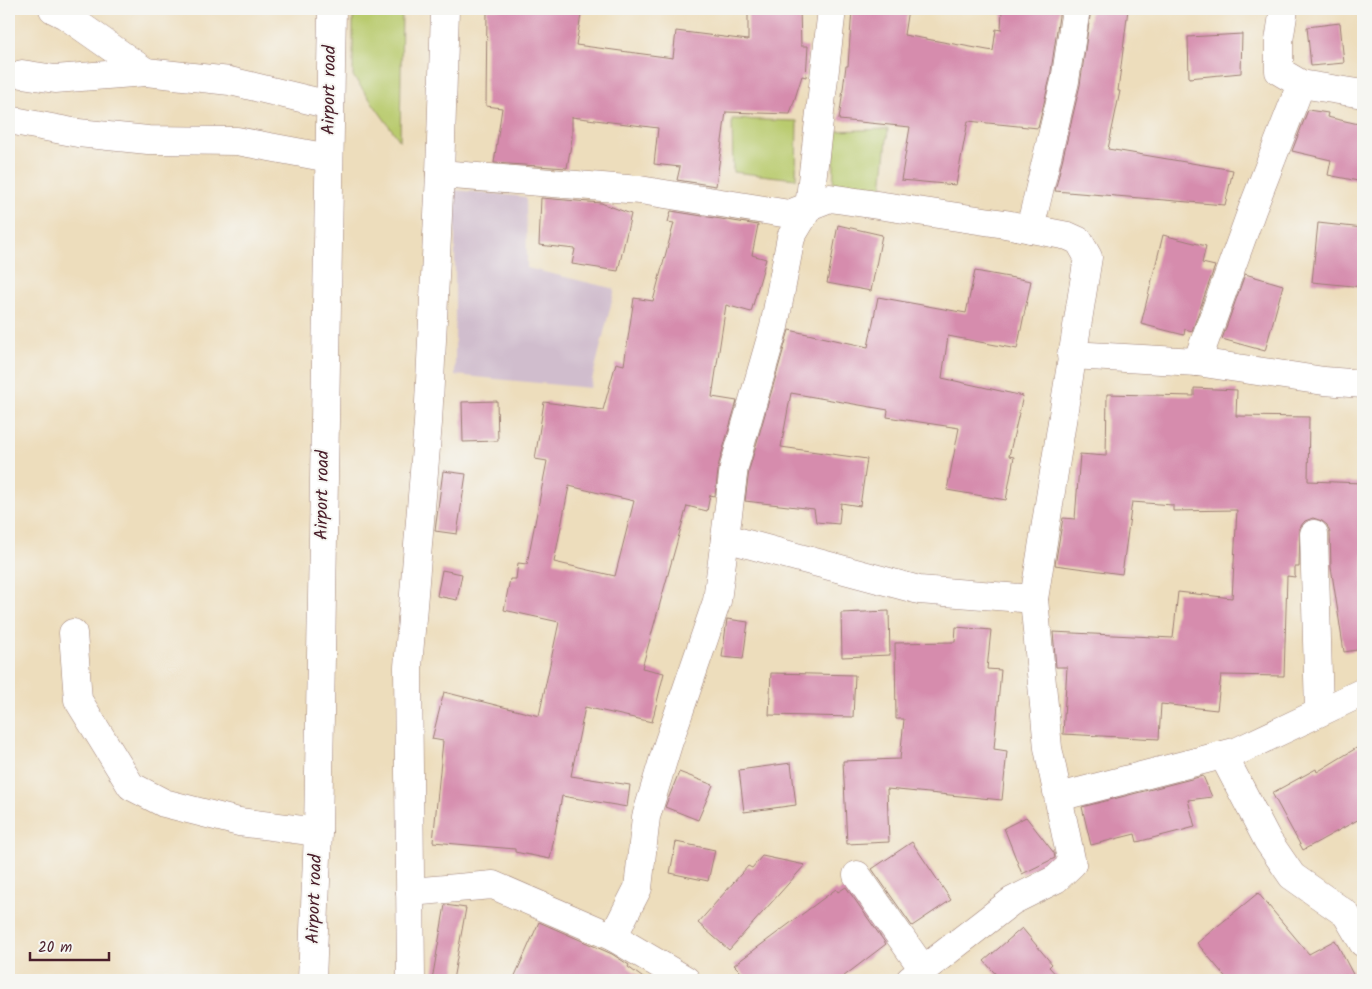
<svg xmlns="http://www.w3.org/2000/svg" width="1372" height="989" font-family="Kalam,sans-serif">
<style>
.industrial{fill:#d0bdcd}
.green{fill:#b9cb6e;stroke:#82754c}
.building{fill:#d68cad;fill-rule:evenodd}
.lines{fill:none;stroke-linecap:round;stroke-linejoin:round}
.minor-casing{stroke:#9c7e74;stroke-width:29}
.major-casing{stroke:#9c7e74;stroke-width:29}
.minor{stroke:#fff;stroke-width:28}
.major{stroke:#fff;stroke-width:28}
.labels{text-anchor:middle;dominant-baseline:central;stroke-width:4;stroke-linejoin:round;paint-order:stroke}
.street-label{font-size:18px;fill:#4a1f2b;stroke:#f6f6f2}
</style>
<rect width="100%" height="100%" fill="#f6f6f2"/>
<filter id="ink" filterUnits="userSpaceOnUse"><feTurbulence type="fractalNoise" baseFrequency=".02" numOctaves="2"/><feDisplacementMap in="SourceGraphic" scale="10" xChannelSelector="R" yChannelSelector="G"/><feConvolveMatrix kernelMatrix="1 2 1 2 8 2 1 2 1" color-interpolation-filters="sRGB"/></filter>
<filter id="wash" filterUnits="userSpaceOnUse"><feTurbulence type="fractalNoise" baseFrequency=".0096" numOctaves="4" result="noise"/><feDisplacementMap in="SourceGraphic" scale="20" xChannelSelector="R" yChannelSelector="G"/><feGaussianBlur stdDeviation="1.12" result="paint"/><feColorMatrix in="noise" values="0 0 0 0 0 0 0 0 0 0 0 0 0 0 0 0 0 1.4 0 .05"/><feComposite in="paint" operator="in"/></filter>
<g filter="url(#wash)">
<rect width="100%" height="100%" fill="#edddbc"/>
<polygon class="industrial" points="455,190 526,197 527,268 615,289 590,388 455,375"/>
<g class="green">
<polygon points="353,9 402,9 400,141 353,76"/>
<polygon points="732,119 797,121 796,179 733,172"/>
<polygon points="888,129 881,200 833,194 835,131"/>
</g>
<g id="blocks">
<g class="building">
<polygon points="487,9 582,9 576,45 673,58 676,31 748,40 748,9 800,9 801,46 808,46 806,77 802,76 790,114 726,112 716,186 677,180 680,167 654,164 658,128 572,117 572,139 567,168 494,163 502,108 486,106"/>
<polygon points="852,9 908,9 904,35 993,51 996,29 1001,30 1002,9 1060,9 1050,78 1038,128 968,121 956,185 901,180 910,127 839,120 846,66 848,66"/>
<polygon points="1091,9 1128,9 1118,91 1120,91 1108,149 1233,170 1225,205 1055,191 1080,85"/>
<polygon points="1340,23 1344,63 1311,66 1307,27"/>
<polygon points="1242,34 1241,73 1189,78 1188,37"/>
<polygon points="1308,110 1328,113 1327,117 1363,125 1363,182 1328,175 1331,160 1292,151"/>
<polygon points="541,198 601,203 631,214 618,271 572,264 575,249 539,245"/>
<path d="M671,211L758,225L752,255L766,259L751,312L726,305L712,397L737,401L719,463L715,496L710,495L707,511L687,506L642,668L664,673L652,722L585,707L571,776L630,785L627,807L562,796L550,859L515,852V849L433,842L443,741L432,739L444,692L539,716L559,622L504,610L510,579H516L518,563L527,564L547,461L535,459L544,402L603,410L616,363L624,365L634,298L653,301L674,223L668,222ZM569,486L634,501L615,576L554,562Z"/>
<polygon points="1318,223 1363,228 1363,287 1312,282"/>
<polygon points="838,225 882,235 871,291 827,283"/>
<polygon points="1163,235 1206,246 1202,263 1215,266 1192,331 1185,329 1184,335 1141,324"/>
<polygon points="975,271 1031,281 1017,349 948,336 942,378 1023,396 1009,456 1014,457 1006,500 947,490 959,428 887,417 888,410 791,393 781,447 867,459 860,506 841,503 839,524 816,522 814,509 745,501 749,470 789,330 868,347 878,297 966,313"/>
<polygon points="1245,274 1283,285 1265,351 1222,339"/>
<polygon points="1194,388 1237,390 1236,416 1309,417 1308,481 1363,483 1363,649 1344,652 1331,567 1330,533 1327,525 1322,521 1313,518 1305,521 1300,527 1299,567 1295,567 1295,577 1287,576 1284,676 1221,675 1217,710 1161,704 1159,739 1063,734 1067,667 1056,667 1053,632 1173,638 1178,592 1232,598 1237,510 1173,511 1173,505 1132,502 1122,574 1055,565 1063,518 1075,519 1080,454 1106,456 1107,394 1194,396"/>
<polygon points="497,401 498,441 463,442 462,402"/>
<polygon points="443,471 466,474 457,534 435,531"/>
<polygon points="442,570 462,574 457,600 437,596"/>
<polygon points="889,611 890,655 842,657 841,613"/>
<polygon points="727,619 748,622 743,659 722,657"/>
<polygon points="956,627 991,630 987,669 1001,670 994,749 1007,751 1002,800 887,789 889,842 847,844 843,761 900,759 904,719 896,719 895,643 955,642"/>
<polygon points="771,673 855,675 853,717 769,715"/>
<polygon points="1363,744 1363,817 1303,850 1272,793 1316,769 1317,772"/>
<polygon points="791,763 796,805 744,812 739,770"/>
<polygon points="679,772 713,785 698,820 665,807"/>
<polygon points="1203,776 1212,797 1188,800 1195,827 1137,842 1135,834 1091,845 1082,807"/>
<polygon points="1026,817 1054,853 1055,858 1022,874 1004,828"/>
<polygon points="676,842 715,850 708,881 670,873"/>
<polygon points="912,842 951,900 912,926 872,869"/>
<polygon points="762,856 805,865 729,950 698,923 748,866 752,868"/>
<polygon points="846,887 886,944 839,980 749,980 734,965 836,889 838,892"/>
<polygon points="1258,893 1309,954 1335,940 1356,980 1228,980 1197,943"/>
<polygon points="445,905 466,908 453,980 432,980"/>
<polygon points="539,922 612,954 629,965 628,967 646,980 513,980"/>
<polygon points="1022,928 1052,964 1049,967 1061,980 1001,980 984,961"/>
</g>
</g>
</g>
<g filter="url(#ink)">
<use href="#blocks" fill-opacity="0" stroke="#9c7e74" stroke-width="1"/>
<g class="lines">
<defs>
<g id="minor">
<polyline points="53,9 65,15 146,72"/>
<polyline points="1284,9 1279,41 1279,71 1301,84 1363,94"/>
<polyline points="22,74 55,79 146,72 230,81 330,105"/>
<polyline points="9,120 78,133 148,140 237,141 329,158"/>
<polyline points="440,174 640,190 789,214 830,198 1005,224 1068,236 1079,241 1088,257 1034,599 1048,748 1072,864 1056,879 1012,901 910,980"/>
<polyline points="1030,229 1065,81 1076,9"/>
<polyline points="1071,355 1197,362 1324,381 1363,384"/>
<polyline points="1197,362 1252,210 1301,84"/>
<polyline points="1314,534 1319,711"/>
<polyline points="725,538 919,590 1034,599"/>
<polyline points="73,633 78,700 131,786 164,803 239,822 318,832"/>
<polyline points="1223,755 1268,841 1292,876 1346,914 1363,943"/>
<polyline points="1059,797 1238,751 1363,692"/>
<polyline points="857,875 923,969"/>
<polyline points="410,892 493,885 613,937 686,980"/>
<polyline points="613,937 638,888 646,817 668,744 717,601 734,467 774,327 791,237 809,207 832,9"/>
<polyline points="411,980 408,667 428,423 440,174 445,9"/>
</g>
<polyline id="major" points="312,980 318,832 332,9"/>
</defs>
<use href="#minor" class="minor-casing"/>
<use href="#major" class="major-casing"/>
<use href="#minor" class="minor"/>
<use href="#major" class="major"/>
</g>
</g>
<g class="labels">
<g class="street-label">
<text transform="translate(330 90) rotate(-89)">Airport road</text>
<text transform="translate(323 495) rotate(-89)">Airport road</text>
<text transform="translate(315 899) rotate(-88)">Airport road</text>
</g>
</g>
<rect width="1372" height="989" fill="none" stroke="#f6f6f2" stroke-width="30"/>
<path d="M30 952v8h79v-8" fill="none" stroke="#4a1f2b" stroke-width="2.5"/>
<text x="38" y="952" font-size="15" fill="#4a1f2b" stroke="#f6f6f2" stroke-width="4" paint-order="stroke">20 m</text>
</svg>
